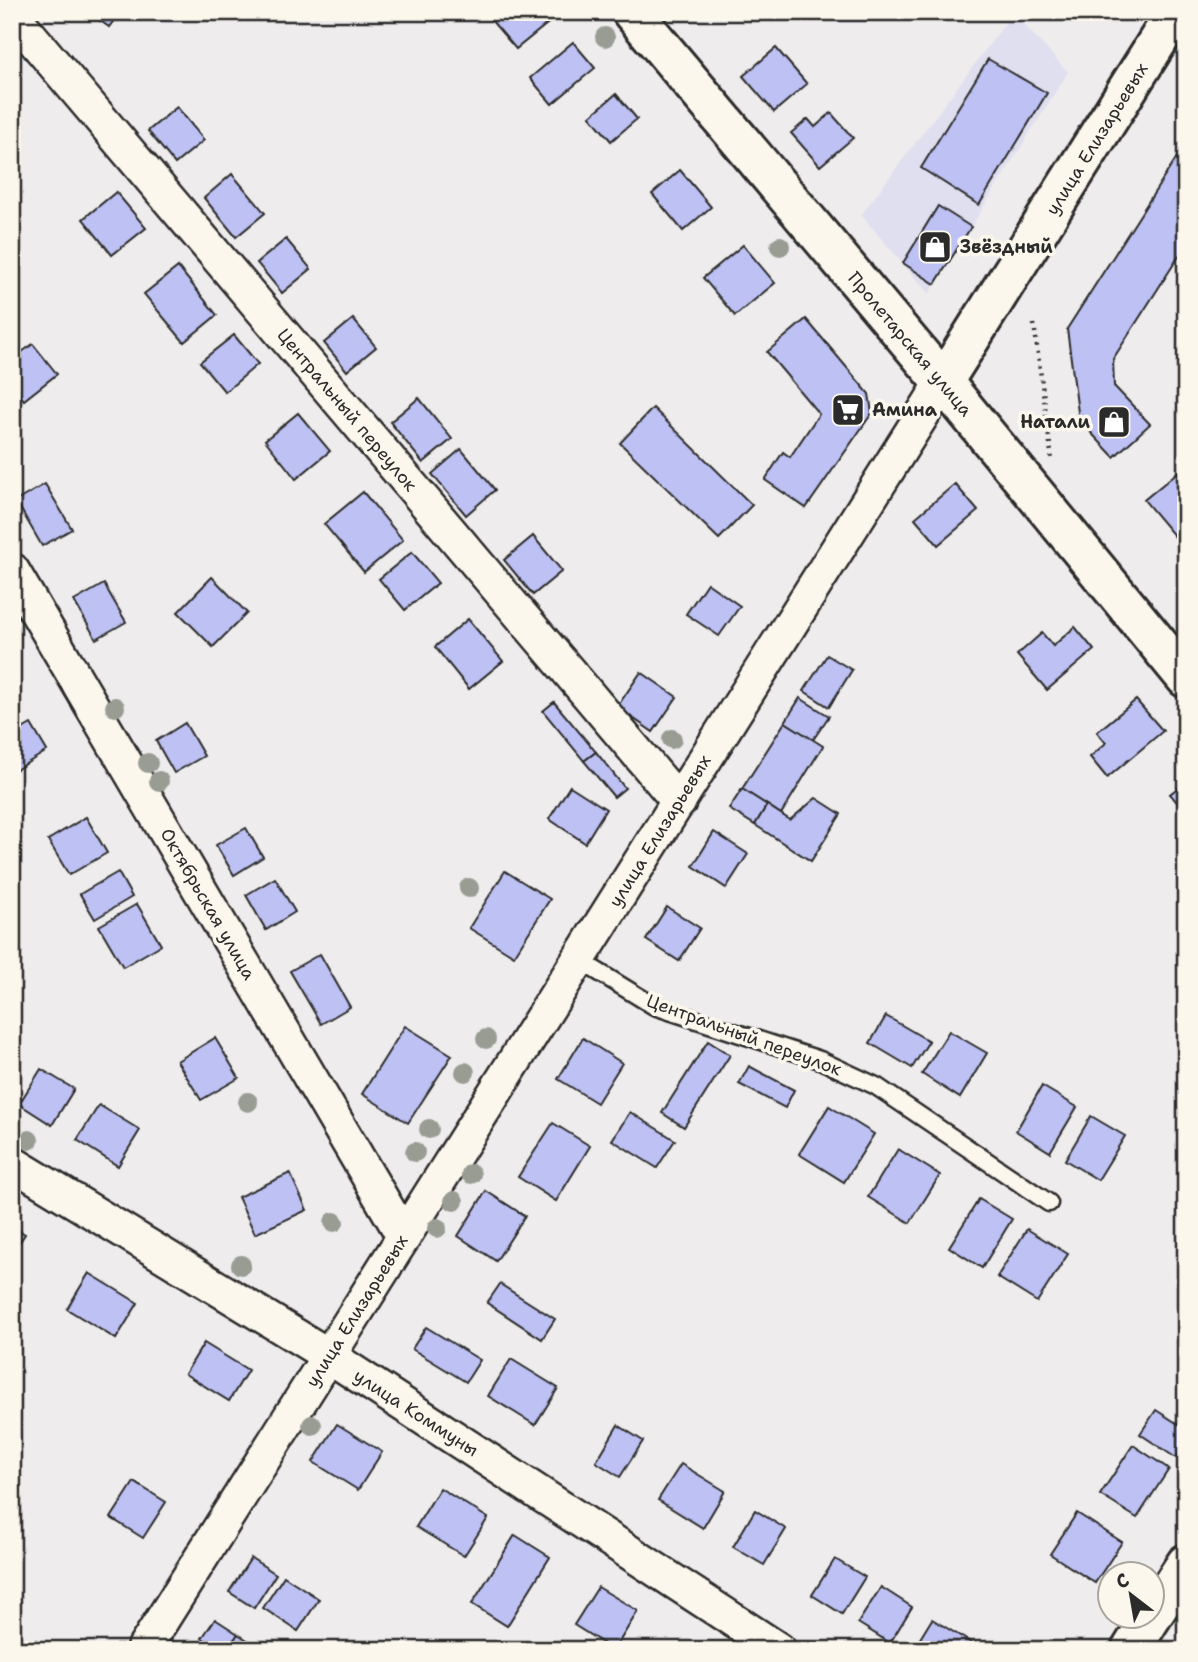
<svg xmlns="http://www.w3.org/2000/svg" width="1198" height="1662" font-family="'Shantell Sans',sans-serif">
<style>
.built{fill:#e0dfef}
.building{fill:#bdc1f3;stroke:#2b2b2b;stroke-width:2}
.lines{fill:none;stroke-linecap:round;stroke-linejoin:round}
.lane-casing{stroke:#2b2b2b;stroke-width:21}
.street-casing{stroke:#2b2b2b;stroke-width:38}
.secondary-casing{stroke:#2b2b2b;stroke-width:44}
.path{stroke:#2b2b2b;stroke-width:4.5;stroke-dasharray:2 5;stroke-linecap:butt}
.lane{stroke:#fbf7ec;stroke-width:16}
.street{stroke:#fbf7ec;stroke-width:33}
.secondary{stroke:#fbf7ec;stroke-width:38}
.tree{fill:#989c93}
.labels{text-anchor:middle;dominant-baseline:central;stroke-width:7;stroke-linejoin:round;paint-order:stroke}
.street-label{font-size:18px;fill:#2b2b2b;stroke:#fbf7ec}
.poi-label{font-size:18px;font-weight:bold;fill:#2b2b2b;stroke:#fbf7ec;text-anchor:start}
</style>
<rect width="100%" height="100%" fill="#efeced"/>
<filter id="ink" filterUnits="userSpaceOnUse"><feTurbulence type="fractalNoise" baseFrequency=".0143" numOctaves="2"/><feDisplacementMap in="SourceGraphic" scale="14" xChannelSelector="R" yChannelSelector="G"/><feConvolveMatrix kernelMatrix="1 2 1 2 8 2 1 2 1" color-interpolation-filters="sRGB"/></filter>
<g filter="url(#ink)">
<polygon class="built" points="1013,13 1068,72 929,294 861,215"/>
<g class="building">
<polygon points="88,12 120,12 109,27"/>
<polygon points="500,12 547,12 553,19 516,49 491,20"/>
<polygon points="573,42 595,68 552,104 530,78"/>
<polygon points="776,48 807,84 774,112 743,76"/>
<polygon points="988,59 1047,93 979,205 921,168"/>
<polygon points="616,94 637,119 611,141 590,116"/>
<polygon points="177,107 204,140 175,164 148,131"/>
<polygon points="831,113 853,138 820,166 791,133 808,119 815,127"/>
<polygon points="1186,143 1186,245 1113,359 1114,386 1150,424 1114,457 1079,420 1067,329"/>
<polygon points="680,170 711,207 683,231 652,194"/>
<polygon points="232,174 265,213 236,237 204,198"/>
<polygon points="116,192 146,228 112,255 83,219"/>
<polygon points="938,206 971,227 935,284 903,263"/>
<polygon points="286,239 311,269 282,293 257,263"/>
<polygon points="743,245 775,283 735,316 703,278"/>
<polygon points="178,267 217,315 184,342 144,294"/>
<polygon points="353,319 376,347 347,371 324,343"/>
<polygon points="806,319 869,394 872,413 806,508 765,480 783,452 790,457 819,414 767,352"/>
<polygon points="234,335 258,364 225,392 200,362"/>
<polygon points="33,344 57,374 24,400 12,385 12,359"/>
<polygon points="419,398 452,439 423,463 390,422"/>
<polygon points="653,408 752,505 719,539 620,443"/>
<polygon points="298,413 330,451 296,479 265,440"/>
<polygon points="461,449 495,490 466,515 432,474"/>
<polygon points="1185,466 1186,467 1186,550 1144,500"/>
<polygon points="45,484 72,529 42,546 16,501"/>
<polygon points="955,484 978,511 938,545 915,518"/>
<polygon points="363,492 403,540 364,572 324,524"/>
<polygon points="533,536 562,571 533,595 504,560"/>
<polygon points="412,552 438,583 405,610 379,579"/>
<polygon points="212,577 247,613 213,647 178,612"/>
<polygon points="707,583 740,606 719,636 686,614"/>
<polygon points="104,584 126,622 96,639 74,601"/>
<polygon points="468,619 503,661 469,689 435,647"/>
<polygon points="1075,627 1094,650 1047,690 1017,655 1042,633 1053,646"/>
<polygon points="827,655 852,670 829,707 804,691"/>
<polygon points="641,672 677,697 653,732 617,707"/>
<polygon points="800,698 829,716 813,740 785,722"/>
<polygon points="1136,700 1163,731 1107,778 1090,757 1106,743 1097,732"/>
<polygon points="554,702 596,752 584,761 543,711"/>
<polygon points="785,722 823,746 781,814 742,789"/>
<polygon points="185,723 204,756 174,773 156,741"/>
<polygon points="31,724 47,751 14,771 12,735"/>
<polygon points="596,752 625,788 614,797 584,761"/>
<polygon points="1186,781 1186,813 1170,794"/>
<polygon points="570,786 606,809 585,843 549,819"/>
<polygon points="742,789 767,805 755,825 729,809"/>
<polygon points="816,798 841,814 811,861 755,825 767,805 790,820"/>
<polygon points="86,817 107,853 69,875 48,840"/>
<polygon points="246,828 263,857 234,875 216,845"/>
<polygon points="714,832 748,854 726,888 693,866"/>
<polygon points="505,871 550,899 514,956 469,928"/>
<polygon points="118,872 132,897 95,919 80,894"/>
<polygon points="275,878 295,912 266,930 246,895"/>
<polygon points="137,904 161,945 123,967 99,926"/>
<polygon points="667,907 700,928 679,961 646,940"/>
<polygon points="320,954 350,1007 321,1024 290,971"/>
<polygon points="886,1016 929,1041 912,1068 870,1043"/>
<polygon points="405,1026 452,1055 408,1123 362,1094"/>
<polygon points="949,1031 987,1053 960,1098 922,1074"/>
<polygon points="215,1038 239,1078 201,1100 177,1061"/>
<polygon points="583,1038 622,1063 597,1103 558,1079"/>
<polygon points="708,1041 730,1055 684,1127 662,1113"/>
<polygon points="749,1066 794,1090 785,1108 739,1084"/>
<polygon points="41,1069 74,1089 52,1125 19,1104"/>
<polygon points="1042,1086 1077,1107 1050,1152 1016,1131"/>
<polygon points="99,1105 140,1130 118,1166 77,1140"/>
<polygon points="829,1106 874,1134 844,1182 799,1154"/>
<polygon points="630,1112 675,1140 657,1168 612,1140"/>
<polygon points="1091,1116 1125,1136 1098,1180 1065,1160"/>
<polygon points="553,1123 590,1146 556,1201 518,1177"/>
<polygon points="898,1149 940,1175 910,1223 868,1197"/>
<polygon points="290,1173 307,1210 255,1234 238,1197"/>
<polygon points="486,1191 525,1216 496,1261 458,1236"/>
<polygon points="979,1199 1012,1219 982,1268 949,1247"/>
<polygon points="12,1226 25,1234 12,1254"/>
<polygon points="1027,1229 1068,1254 1037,1302 997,1277"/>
<polygon points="89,1273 138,1303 116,1339 67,1309"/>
<polygon points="500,1284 555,1319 542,1339 487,1303"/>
<polygon points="426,1327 480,1360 466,1382 412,1349"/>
<polygon points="204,1343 248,1370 229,1401 185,1374"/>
<polygon points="511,1359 558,1388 535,1425 488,1396"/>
<polygon points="1156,1410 1186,1429 1186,1444 1176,1458 1140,1434"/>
<polygon points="337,1424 382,1452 358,1490 313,1462"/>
<polygon points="618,1425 643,1441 620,1477 596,1462"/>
<polygon points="1133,1445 1169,1469 1137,1518 1100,1495"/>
<polygon points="681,1464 725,1491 703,1528 658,1500"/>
<polygon points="134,1482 166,1502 143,1538 111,1518"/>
<polygon points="440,1488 488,1518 464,1556 416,1527"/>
<polygon points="755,1510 786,1529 764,1565 733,1547"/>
<polygon points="1077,1513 1122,1542 1095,1583 1050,1554"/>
<polygon points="515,1535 550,1557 507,1626 472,1604"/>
<polygon points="251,1558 276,1574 254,1608 229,1592"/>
<polygon points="835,1559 865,1577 842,1614 812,1595"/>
<polygon points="284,1576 319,1599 298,1631 263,1608"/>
<polygon points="598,1587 638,1611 614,1650 574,1625"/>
<polygon points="881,1587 912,1607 890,1643 858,1623"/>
<polygon points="215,1619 238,1634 227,1650 219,1650 202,1638"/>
<polygon points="932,1619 975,1645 972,1650 913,1650"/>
<polygon points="238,1634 263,1650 227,1650"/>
<polygon points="36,1640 52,1650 29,1650"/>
</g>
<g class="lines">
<defs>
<polyline id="lane" points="579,960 654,1006 820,1060 876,1086 1049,1203"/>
<g id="street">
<polyline points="16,19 679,802"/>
<polyline points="12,570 404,1237"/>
<polyline points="12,1163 329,1356 779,1650"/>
<polyline points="143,1650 943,382"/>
</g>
<g id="secondary">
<polyline points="632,12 943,382 1186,678"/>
<polyline points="943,382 1176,12"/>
<polyline points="1152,1616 1186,1564"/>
<polyline points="1131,1650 1152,1616"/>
</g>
</defs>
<use href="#lane" class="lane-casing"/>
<use href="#street" class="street-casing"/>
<use href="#secondary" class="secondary-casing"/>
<polyline class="path" points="1034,324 1052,460"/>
<use href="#lane" class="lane"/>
<use href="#street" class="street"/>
<use href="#secondary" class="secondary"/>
</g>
<g class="tree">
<circle cx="605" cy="37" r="10"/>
<circle cx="780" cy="246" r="10"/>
<circle cx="115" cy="707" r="10"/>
<circle cx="672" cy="739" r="10"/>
<circle cx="148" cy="763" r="10"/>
<circle cx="159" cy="781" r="10"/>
<circle cx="469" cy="888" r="10"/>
<circle cx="486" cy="1039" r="10"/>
<circle cx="465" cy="1072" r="10"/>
<circle cx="248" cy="1102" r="10"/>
<circle cx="429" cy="1129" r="10"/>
<circle cx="29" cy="1140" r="10"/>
<circle cx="415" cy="1152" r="10"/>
<circle cx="471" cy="1174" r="10"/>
<circle cx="454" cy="1201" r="10"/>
<circle cx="334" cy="1222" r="10"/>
<circle cx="437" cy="1228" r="10"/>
<circle cx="241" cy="1265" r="10"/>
<circle cx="312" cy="1425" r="10"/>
</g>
</g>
<defs>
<symbol id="shop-square" viewBox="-11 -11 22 22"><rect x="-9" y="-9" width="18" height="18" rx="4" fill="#2b2b2b" stroke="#fbf7ec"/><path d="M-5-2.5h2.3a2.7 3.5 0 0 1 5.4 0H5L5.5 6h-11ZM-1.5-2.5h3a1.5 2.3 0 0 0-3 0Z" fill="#fff"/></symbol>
<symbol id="supermarket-square" viewBox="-11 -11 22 22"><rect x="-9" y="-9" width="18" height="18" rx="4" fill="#2b2b2b" stroke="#fbf7ec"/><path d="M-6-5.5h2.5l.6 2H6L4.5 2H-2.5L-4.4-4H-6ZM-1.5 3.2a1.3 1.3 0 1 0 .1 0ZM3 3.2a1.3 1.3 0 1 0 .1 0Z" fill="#fff"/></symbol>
</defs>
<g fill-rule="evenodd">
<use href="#shop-square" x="916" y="228" width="38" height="38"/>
<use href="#supermarket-square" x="829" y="391" width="38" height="38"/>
<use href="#shop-square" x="1095" y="403" width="38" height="38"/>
</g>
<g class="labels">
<g class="street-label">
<text transform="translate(1097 139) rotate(-58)">улица Елизарьевых</text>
<text transform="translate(910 344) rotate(50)">Пролетарская улица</text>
<text transform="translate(347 410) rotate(50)">Центральный переулок</text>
<text transform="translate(660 831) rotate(-58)">улица Елизарьевых</text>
<text transform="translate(208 904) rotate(60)">Октябрьская улица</text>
<text transform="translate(744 1035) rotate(20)">Центральный переулок</text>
<text transform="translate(357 1311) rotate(-58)">улица Елизарьевых</text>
<text transform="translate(416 1413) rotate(33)">улица Коммуны</text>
</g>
<g class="poi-label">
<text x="960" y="247">Звёздный</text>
<text x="872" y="410">Амина</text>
<text x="1090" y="422" text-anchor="end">Натали</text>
</g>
</g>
<rect width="1198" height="1662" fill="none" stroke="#fbf7ec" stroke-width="42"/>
<rect x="21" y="21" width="1156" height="1620" fill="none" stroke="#2b2b2b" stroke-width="2.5" filter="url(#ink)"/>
<g transform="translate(1131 1595) rotate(329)"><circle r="33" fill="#fbf7ec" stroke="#a8a59f" stroke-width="2"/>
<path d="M0-5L12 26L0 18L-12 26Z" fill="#2b2b2b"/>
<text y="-10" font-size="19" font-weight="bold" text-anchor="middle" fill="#2b2b2b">С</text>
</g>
</svg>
